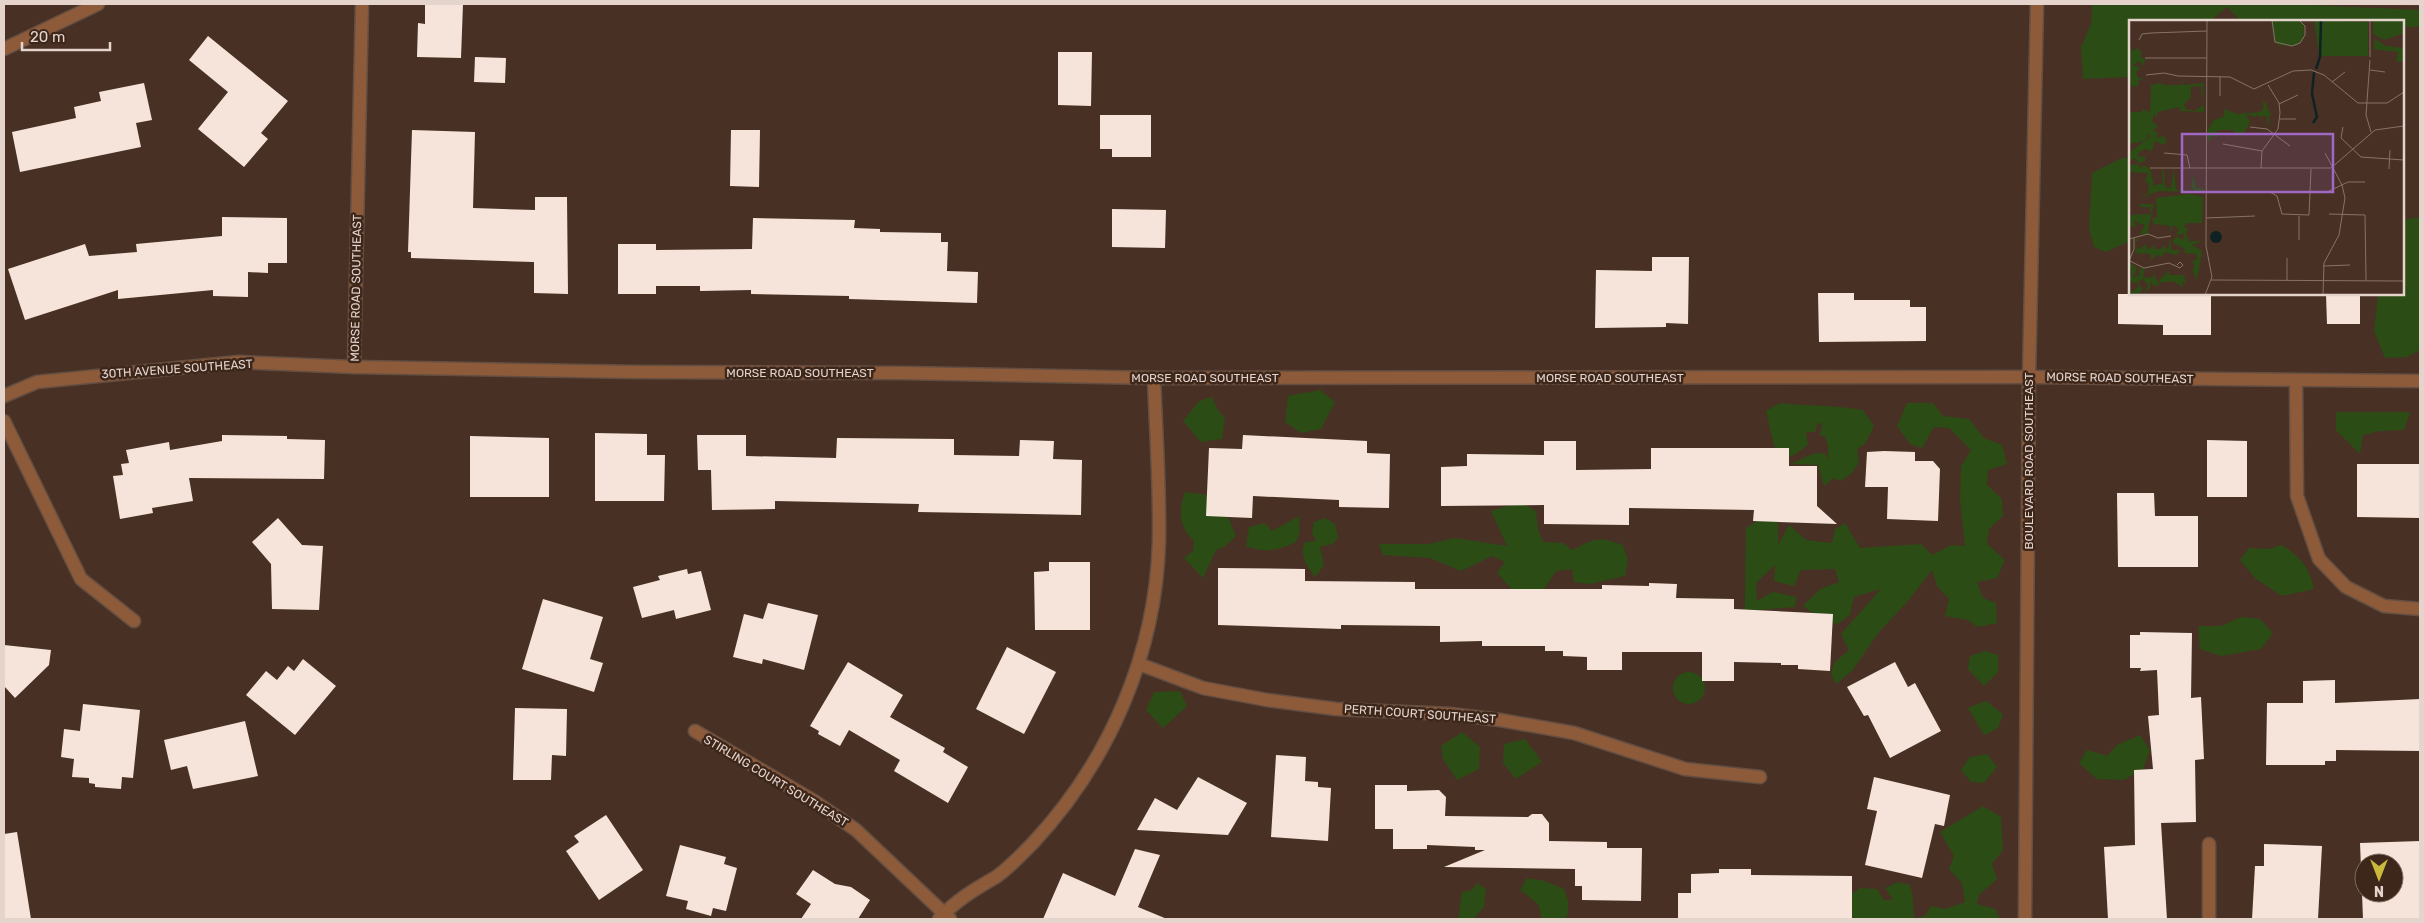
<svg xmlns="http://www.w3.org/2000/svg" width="2424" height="923" font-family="Rubik,sans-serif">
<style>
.built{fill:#563828}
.green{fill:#2b4c14}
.building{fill:#f6e4da;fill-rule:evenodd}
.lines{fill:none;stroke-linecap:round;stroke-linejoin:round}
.minor-casing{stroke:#644e42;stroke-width:15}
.minor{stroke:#8d5b3a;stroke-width:12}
.labels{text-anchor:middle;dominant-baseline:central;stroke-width:5;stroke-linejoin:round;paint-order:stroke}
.street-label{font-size:12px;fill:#e4d4cc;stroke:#3d261a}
.inset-river{fill:none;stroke:#102124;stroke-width:2.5}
.inset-road{fill:none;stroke:#867267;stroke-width:1}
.view{fill:#a067c4;fill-opacity:0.15;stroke:#a067c4;stroke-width:2.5}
.inset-edge{fill:none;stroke:#e4d4cc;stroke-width:2.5}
</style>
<rect width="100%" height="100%" fill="#483124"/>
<polygon class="built" points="2278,4 2420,4 2420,6"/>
<g class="green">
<polygon points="2092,4 2289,4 2420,10 2420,27 2403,27 2403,21 2241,21 2227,7 2210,21 2130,21 2130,77 2083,79 2081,47 2091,24"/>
<polygon points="2124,157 2130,160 2130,241 2106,252 2094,247 2089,228 2092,173"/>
<polygon points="2420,217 2420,350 2407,357 2385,358 2374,331 2378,294 2403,294 2403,220"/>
<polygon points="1320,390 1335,402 1321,429 1301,433 1285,422 1288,396"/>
<polygon points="1212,397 1218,410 1225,418 1222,439 1201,442 1183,421 1199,401"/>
<path d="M1780,403C1808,406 1836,405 1863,410L1874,426L1865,444L1857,449L1859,463L1851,474L1841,481L1834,478L1824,486L1818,465L1791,464L1812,454L1825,453L1828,460V446L1825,436H1820L1822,425L1818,422L1815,432H1806L1808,445L1791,457L1774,446L1766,411Z"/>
<polygon points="1907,403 1933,403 1943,416 1969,419 1984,438 2002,445 2007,464 1988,470 1987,485 2002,499 2003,516 1989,529 1987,544 2005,560 1997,578 1977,582 1983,598 1996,603 1997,623 1977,627 1968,620 1945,616 1949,599 1937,586 1932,570 1908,601 1879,632 1852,671 1836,684 1831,675 1834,663 1849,650 1841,634 1881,589 1854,597 1850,615 1838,624 1823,621 1803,606 1820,589 1839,582 1835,569 1801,570 1794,586 1774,581 1775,565 1756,583 1757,601 1773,592 1796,597 1795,607 1758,610 1744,656 1746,528 1757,521 1778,521 1778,545 1789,525 1806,540 1832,543 1835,529 1845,523 1860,548 1921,544 1932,555 1951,545 1965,546 1960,500 1961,466 1971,450 1949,428 1934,427 1922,448 1910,444 1897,426"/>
<polygon points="2336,412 2410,412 2404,430 2380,431 2363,435 2360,454 2336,430"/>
<path d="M1185,492L1216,496L1230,521L1236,536L1224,547L1216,550L1203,578L1184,558L1193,551L1194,541C1179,526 1178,512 1185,492Z"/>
<path d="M1520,502L1536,511L1538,529L1543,542L1563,543L1572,550C1595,538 1599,536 1623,545L1628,560L1625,576L1590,584L1574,582L1572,569L1556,571L1538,598L1518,596L1497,573L1505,562L1492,556L1461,571L1430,558L1383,555L1379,544H1429L1455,538L1507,546L1491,511Z"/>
<path d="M1299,516L1300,532L1296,542C1277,551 1265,553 1246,546L1249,527L1265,523L1272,531Z"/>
<path d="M1325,518L1335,524L1338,538L1332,544L1320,547L1324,565L1315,577C1307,566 1299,555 1305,542L1316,541L1312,532L1314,522Z"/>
<path d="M2282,545C2301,558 2309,566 2314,589L2282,596L2256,579L2240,560L2249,548L2268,549Z"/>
<polygon points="2241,617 2260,619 2273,633 2261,649 2221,656 2200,649 2198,626 2221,626"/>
<polygon points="1985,651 1998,655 1998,672 1984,686 1968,669 1970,656"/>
<circle cx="1689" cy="688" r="16"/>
<polygon points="1180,691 1187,706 1163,728 1146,710 1154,692"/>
<polygon points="1986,701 2003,714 1998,728 1984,735 1968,708"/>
<polygon points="1462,732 1480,747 1479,769 1457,780 1443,759 1441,746"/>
<polygon points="2140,735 2150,750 2143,769 2124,780 2097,779 2079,763 2087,750 2107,756 2117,745"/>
<polygon points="1525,739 1542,762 1516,779 1503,763 1504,744"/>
<polygon points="1987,754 1997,767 1984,783 1971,782 1961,770 1970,757"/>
<path d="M1983,806L2001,817L2003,850L1992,864L1997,879L1979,895L1977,904L1995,909L2000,919H1848V897L1860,888L1877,889L1884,900H1893L1885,888L1898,882L1910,885C1914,898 1912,907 1915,919L1926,915L1931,906L1946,909L1965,902L1962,883L1949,869L1954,856L1940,832Z"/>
<polygon points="1527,878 1545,881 1564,889 1568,900 1568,915 1564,919 1542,919 1538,904 1520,890"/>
<polygon points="1477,883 1486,889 1484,907 1475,917 1477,919 1458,919 1462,892 1472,890"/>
</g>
<g class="building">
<polygon points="425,4 463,4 461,58 417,57 418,23 425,24"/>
<polygon points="208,36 288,101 261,133 268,139 244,167 198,129 228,92 189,60"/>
<polygon points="1058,52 1092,52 1091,106 1058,105"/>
<polygon points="475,57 506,58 505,83 474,82"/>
<polygon points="144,83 152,120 136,123 141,147 20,172 12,132 76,118 74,107 101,101 99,92"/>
<polygon points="1100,115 1151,115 1151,157 1112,157 1112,149 1100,149"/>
<polygon points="412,130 475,132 473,208 535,210 535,197 567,197 568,294 534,293 534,262 411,258 411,252 408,252"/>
<polygon points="731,130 760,130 759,187 730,186"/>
<polygon points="1112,209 1166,210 1165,248 1112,247"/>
<polygon points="222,217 287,218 287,263 268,263 268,273 248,272 248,297 213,296 213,290 118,299 118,290 25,320 8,269 85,244 89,256 137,252 136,244 222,236"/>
<polygon points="753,218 855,220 854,228 880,229 880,232 941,233 941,242 948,242 947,271 978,272 977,303 849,299 849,296 751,294 751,290 700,291 700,286 656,286 656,294 618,294 618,244 656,244 656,250 752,249"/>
<polygon points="1652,257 1689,257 1688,324 1666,323 1666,327 1595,328 1596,270 1652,271"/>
<polygon points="1818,293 1854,293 1854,300 1910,300 1910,307 1926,307 1926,341 1819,342"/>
<polygon points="2118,294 2211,294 2211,335 2163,335 2163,325 2118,324"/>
<polygon points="2326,294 2360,294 2360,324 2327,324"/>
<polygon points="595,433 647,434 647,455 665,455 664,501 595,501"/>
<polygon points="222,435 287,436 287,439 325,440 324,479 189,478 193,501 152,508 153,513 120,519 113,476 123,475 121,464 129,463 126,450 169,442 170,450 222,441"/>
<polygon points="697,435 746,435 746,456 836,458 837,438 954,439 954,455 1019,456 1020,440 1054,441 1053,459 1082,460 1081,515 918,512 919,504 775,501 775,509 712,510 711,470 698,470"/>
<polygon points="1243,435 1367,441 1367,453 1390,454 1389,508 1339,507 1339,500 1253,496 1252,518 1206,516 1209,448 1242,449"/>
<polygon points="470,436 549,438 549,497 470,497"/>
<polygon points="2207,440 2247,441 2247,497 2207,497"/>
<polygon points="1544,441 1576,441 1576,470 1651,469 1651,448 1789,448 1789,466 1817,466 1817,506 1837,524 1753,521 1754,510 1629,508 1629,525 1544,524 1544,505 1441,506 1441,467 1467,466 1467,454 1544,455"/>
<polygon points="1884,451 1915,452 1915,461 1933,461 1940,469 1938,521 1887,519 1888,487 1865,487 1867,452"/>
<polygon points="2357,464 2420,464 2420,518 2357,517"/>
<polygon points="2117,493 2154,493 2155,516 2198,516 2198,567 2118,567"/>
<polygon points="278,518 302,545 323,546 319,610 272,609 271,564 252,542"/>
<polygon points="1049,562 1090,562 1090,630 1035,630 1034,572 1049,571"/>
<polygon points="1218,568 1305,569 1305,581 1415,582 1415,589 1602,589 1602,585 1649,586 1649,583 1677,584 1676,598 1734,599 1734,609 1833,614 1830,671 1798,669 1798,665 1781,665 1781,663 1734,662 1734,681 1702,681 1702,652 1622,652 1622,670 1587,670 1587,657 1563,656 1563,651 1545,651 1545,646 1482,646 1482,641 1440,642 1440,626 1341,625 1341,629 1218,625"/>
<polygon points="687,569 688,574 701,571 711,610 676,619 674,610 642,618 633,587 660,580 658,576"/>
<polygon points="543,599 603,617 590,659 603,663 594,692 522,669"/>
<polygon points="768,603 818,615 804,670 763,659 762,664 733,657 744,614 763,619"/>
<polygon points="2140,632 2192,633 2191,698 2201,697 2204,759 2195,760 2196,822 2161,823 2167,919 2108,919 2104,847 2135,845 2134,770 2153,769 2148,716 2159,715 2157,670 2140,671 2141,668 2130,668 2130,635 2140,635"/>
<polygon points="4,645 51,650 49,665 15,698 4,686"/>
<polygon points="1007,647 1056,672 1024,734 976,709"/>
<polygon points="303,659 336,686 295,735 246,695 266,671 277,680 288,666 294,671"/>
<polygon points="848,662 903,695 890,717 945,748 943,752 968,767 948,803 894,771 900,760 849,730 840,746 818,734 819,731 810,726"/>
<polygon points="1895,662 1908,687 1915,683 1941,731 1890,758 1868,715 1864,716 1847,687"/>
<polygon points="2335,680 2335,703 2420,699 2420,751 2336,750 2336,761 2325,761 2325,765 2266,765 2267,703 2303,703 2303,681"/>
<polygon points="83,704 140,710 133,778 122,777 121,789 95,787 95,784 89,783 89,778 72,777 74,759 61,757 64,729 80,731"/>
<polygon points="515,708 567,709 566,756 552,755 551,780 513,780"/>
<polygon points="245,721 258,776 193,789 187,766 171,770 164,740"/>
<polygon points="1276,755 1306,757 1305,781 1318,782 1318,787 1331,788 1328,841 1271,837"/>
<polygon points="1198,777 1247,803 1228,835 1137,830 1155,798 1177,810"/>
<polygon points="1874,777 1950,795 1944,826 1935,824 1922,878 1865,865 1877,811 1867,809"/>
<polygon points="1375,785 1407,785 1407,791 1439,790 1446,797 1445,816 1528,817 1532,814 1542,814 1549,823 1549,841 1607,842 1607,848 1642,848 1641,901 1582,900 1582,886 1575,886 1575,869 1444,867 1485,850 1475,850 1475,847 1427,845 1427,849 1393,849 1393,829 1375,829"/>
<polygon points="606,815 643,870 599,900 566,851 579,842 574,836"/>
<polygon points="17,832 31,919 4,919 4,834"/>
<path d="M2420,841V919H2363L2360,843ZM2364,863H2394V893H2364Z"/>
<polygon points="2264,844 2322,846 2318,919 2252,919 2255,866 2264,866"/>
<polygon points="680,845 726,857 724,864 737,868 726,911 713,908 711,916 686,909 688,901 666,896"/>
<polygon points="1135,849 1160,855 1138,907 1167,919 1043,919 1063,873 1115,896"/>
<polygon points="1719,869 1751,869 1751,875 1852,876 1852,919 1678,919 1678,893 1691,893 1691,874 1719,873"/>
<polygon points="813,870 835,884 851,887 870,900 858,919 801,919 811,904 796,894"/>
</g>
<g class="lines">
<defs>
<g id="minor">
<polyline points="4,49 98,4"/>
<polyline points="354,367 362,4"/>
<polyline points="2296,380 2297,496 2319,559 2346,587 2384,606 2420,609"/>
<polyline points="4,396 37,382 239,362 354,367 638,372 905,373 1154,378 2029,377 2420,381"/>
<polyline points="4,421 81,579 134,621"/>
<polyline points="1139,664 1203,688 1267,700 1336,709 1450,714 1500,720 1574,733 1685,769 1760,777"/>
<polyline points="695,731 814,801 856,830 950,919"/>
<polyline points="2209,844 2209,919"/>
<path d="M939,919C955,901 975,889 996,877C1008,869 1022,854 1032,844C1109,762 1156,654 1159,541C1160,487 1156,432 1154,378"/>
<polyline points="2025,919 2029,377 2037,4"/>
</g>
</defs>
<use href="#minor" class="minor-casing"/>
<use href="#minor" class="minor"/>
</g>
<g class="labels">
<g class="street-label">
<text transform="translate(356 288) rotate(-89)">MORSE ROAD SOUTHEAST</text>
<text transform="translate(177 369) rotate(-4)">30TH AVENUE SOUTHEAST</text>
<text x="800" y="373">MORSE ROAD SOUTHEAST</text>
<text x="1205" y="378">MORSE ROAD SOUTHEAST</text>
<text x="1610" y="378">MORSE ROAD SOUTHEAST</text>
<text transform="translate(2120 378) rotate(1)">MORSE ROAD SOUTHEAST</text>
<text transform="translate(2029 461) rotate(-90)">BOULEVARD ROAD SOUTHEAST</text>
<text transform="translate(1420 714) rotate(4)">PERTH COURT SOUTHEAST</text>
<text transform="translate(776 781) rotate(31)">STIRLING COURT SOUTHEAST</text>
</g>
</g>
<g transform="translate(2129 20)">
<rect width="275" height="275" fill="#483124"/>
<path d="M143,0H170L175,5L174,20L166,26L149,25L146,22ZM185,0L239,2V36H190ZM244,0H275V13L255,20L244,14ZM246,19L257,26L275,28V41L267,42L269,32L244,29ZM1,27L4,31L8,28L12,31V37L17,40L13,46L11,41L4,45L12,48L7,52L9,58H15L10,60L9,67L0,65ZM53,59L54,65L75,63L73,81L72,66L62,67V77L55,84L57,89L65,91L75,85V92L51,91L50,87L29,92L27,98L26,92L23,101L29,106L23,112L28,111V118L35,116L38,122L35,125L26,121L23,131L17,129L10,132L9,137L16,136V141L10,143L5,138L0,142V133L22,116L19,114L16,121L0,124V92H12L15,89L21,93L22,65L33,63V65H52ZM134,81L138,84V89H143L139,90L143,95H140V108L137,96H132V100L130,95L125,97L117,94L121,102L113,116L110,113L106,117L105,110H94L85,111L90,113L88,117L82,116L83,120L79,121V109L85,100L94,97L96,89L108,94L130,92L134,90ZM9,144L11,148L15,145L21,149L25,166L34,163L33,151L35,149L36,167L42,168L45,149L47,170L66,171L62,167L64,153L67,168L74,167V172L30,171L18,175L24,176H11L19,174L20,163L16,162L19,153L2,152L0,160V145ZM61,174L74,177L73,203H58L55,207L59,209L57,213L60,221H73L63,225L73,231L68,260L63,249L66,246L63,241L54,242L68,240V234L55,233L56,229L43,222L47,216L54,220L56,214L47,215L50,209L45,205L40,214L42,206L25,204L23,198H28L27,178ZM11,184H25L18,214H11L16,205L8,203L11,201L5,202L7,207L0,206V195L22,194L21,187H11ZM11,218L7,222L8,230L18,224V230L26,225L25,229H33L34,225L39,230L41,219L43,230H52L47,235L36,232L31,238L29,234L22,240V234L6,233L7,219ZM0,242L8,248L4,258L10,255L11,248H16L14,257L24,258V253L31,265L25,266L21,261V268L15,274L19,265L14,259L9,262L14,270L7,275L0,272V269L4,272L7,269L4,268H10L8,262L3,263L4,260L0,264V257H3ZM41,250L40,255H55L57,263L54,262V267L43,261L32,263L30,260Z" fill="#2b4c14"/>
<path d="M81 217a6 6 0 1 1 12 0a6 6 0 1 1-12 0Z" fill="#102124"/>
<path class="inset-river" d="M187,49L191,37L192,0M184,103L188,97L183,74L185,52"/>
<path class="inset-road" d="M143,0L146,22L163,26L171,23L176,15V6L170,0M241,0V37M10,20L13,14L22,13L78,11M16,38H78M241,40L237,95L242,112M241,50L256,52M17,55L35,53L49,56L101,57L125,69L164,51L182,50L195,55L229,83H258L275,72M203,62L216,52M91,76V56M150,84L169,75M151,99H167M121,107L138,109L161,126M214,107L212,118L232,137L275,140M94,124L133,131M35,133L58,135L61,148M21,148H202L246,110L275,106M132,148L133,131L149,109L151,93L150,83L139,65M260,149L261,130M141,172L148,176L153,194M196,173L219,162H236M153,194L180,195L182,149M200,194L236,195L237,260M77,198L126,196M0,219L19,214L29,218L42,216M170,220V196M0,241L5,229V218M1,241L15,248L40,243L51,248L54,245L51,242L48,245M194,246L221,245M82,260L275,261M158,260V238M76,275L83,257L77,226L78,0M194,275L195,243L210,215L216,178L213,165L196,133"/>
<path class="view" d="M53,114H204V172H53Z"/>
<rect width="275" height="275" class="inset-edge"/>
</g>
<rect width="2424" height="923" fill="none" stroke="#e4d4cc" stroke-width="10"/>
<g transform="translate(2379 878) rotate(180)"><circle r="24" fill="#3d261a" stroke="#806c61"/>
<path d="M0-4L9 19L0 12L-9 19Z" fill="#cbba39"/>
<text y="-8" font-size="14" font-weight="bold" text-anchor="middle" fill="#e4d4cc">N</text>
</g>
<path d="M22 42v8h88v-8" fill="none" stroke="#e4d4cc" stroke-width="2.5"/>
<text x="30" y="42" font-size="15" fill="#e4d4cc" stroke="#3d261a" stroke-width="4" paint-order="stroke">20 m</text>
</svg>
